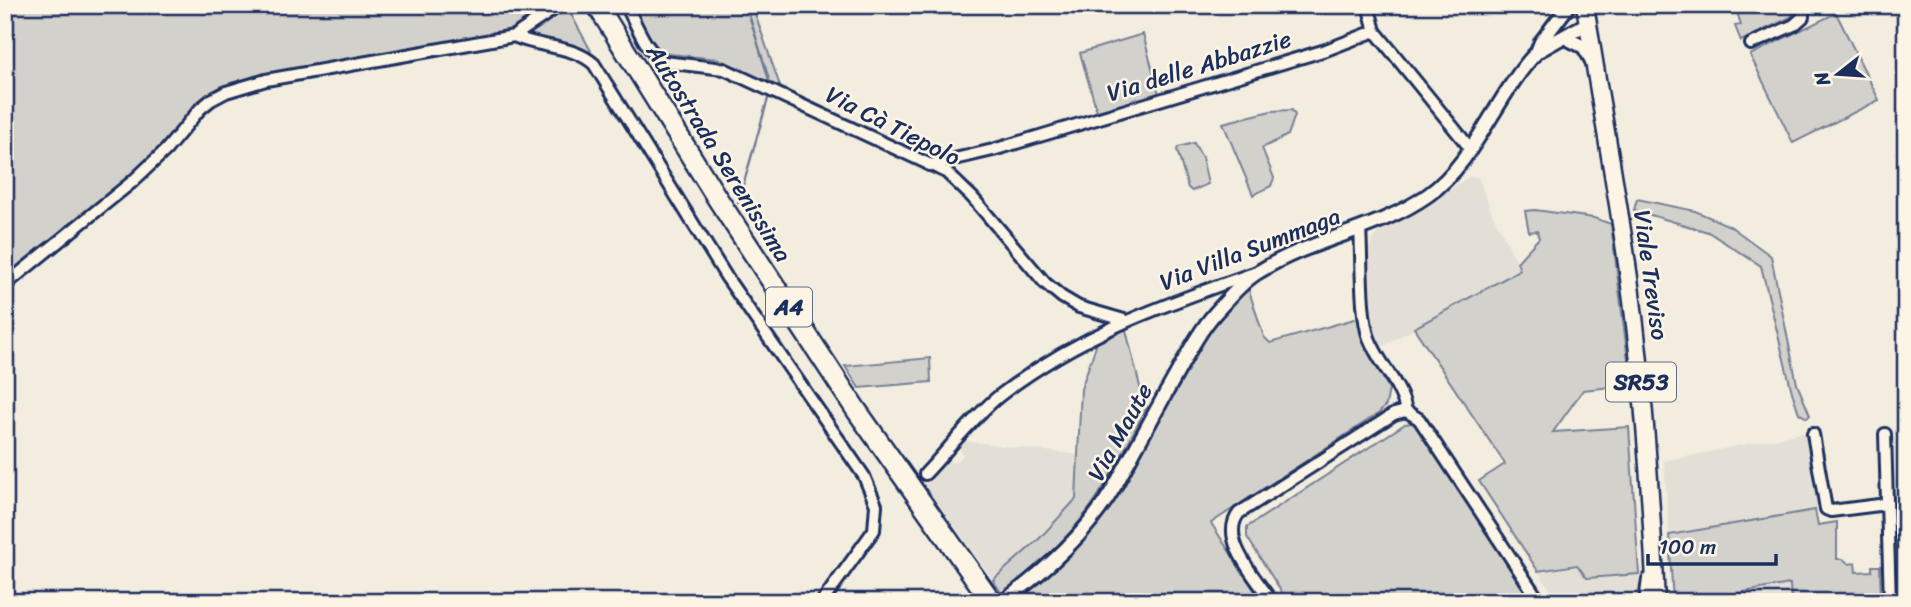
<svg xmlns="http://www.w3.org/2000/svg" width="1911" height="607" font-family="Sriracha,sans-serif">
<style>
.built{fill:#e3dfd6}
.green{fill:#d3d1cc;stroke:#778095;stroke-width:2}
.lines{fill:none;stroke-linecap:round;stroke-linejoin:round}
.stream{stroke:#707a91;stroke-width:2.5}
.minor-casing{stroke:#1b2f5e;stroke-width:16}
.tertiary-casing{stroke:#1b2f5e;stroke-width:18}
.primary-casing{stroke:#1b2f5e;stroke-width:21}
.motorway-casing{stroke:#1b2f5e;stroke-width:24}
.minor{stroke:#fcf5e5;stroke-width:10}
.tertiary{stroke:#fcf5e5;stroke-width:12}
.primary{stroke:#fcf5e5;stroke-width:16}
.motorway{stroke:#fcf5e5;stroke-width:19}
.labels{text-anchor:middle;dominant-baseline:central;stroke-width:5;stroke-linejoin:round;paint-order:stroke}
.shield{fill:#fcf5e5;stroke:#5e6a86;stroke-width:2}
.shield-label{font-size:23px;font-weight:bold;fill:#1b2f5e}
.street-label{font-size:24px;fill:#1b2f5e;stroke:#fcf5e5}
</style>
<rect width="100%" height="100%" fill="#f3ede0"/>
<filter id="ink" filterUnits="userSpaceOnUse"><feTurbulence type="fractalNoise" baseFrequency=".0143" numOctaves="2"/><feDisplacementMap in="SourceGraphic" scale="14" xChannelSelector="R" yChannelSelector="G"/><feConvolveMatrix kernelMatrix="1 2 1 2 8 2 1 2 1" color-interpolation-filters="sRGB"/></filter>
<g filter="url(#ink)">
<g class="built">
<polygon points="1468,177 1478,177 1492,213 1583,390 1553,433 1629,427 1640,593 1634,602 1550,602 1555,597 1479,481 1505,464 1415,328 1381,347 1374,332 1369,300 1368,252 1374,238 1379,230 1418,210"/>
<polygon points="1806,432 1819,509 1669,535 1664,461"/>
<polygon points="964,441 1079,455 1076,499 1039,539 993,580 924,484 944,461 954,463 963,456 959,445"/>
<polygon points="1790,584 1791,602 1686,602"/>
</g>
<g class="green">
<polygon points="5,5 547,5 515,28 490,36 232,86 200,100 152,156 139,168 5,276"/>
<polygon points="630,5 752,5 781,89 718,59 669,54 656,50"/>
<polygon points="1735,5 1795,5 1796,7 1791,17 1741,41 1735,26 1741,25"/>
<polygon points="562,7 567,7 591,51 588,53 530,40 525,33"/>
<polygon points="1836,13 1879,100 1793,143 1750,55"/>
<polygon points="1143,34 1159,94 1097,111 1080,53"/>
<polygon points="1292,110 1295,115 1288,135 1262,148 1274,178 1271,186 1253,195 1223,123 1271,111"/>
<polygon points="1194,143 1202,157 1208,184 1192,191 1188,188 1177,150 1178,147"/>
<polygon points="1637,199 1695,211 1730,226 1771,256 1797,384 1810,415 1807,418 1799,413 1792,392 1761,266 1708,232 1634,210"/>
<polygon points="1535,210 1594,218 1611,224 1631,385 1583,390 1553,432 1629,427 1639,574 1587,578 1577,565 1538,571 1479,481 1505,464 1414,328 1520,270 1517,262 1539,238 1537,231 1529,232 1525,211"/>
<polygon points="1248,288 1264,337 1270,343 1358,318 1363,343 1389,389 1386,405 1379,413 1211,523 1262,602 1010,602 1040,582 1082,541 1119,495 1136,459 1194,350 1220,315"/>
<path d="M1125,326L1143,399L1147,407C1132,434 1119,462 1103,488C1078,530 1040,565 1002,594L993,580L1039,539L1076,499L1081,389L1098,340Z"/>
<polygon points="930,358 931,382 859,388 845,366"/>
<polygon points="1412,423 1417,426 1532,602 1288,602 1247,537 1247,527 1405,424"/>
<polygon points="1815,510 1818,525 1837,522 1837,559 1843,559 1849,564 1855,563 1856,572 1872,571 1872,566 1880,566 1881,602 1791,602 1790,584 1686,602 1673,602 1669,535"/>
</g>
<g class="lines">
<g class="stream">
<polyline points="746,5 770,83"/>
<polyline points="738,203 769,95"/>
</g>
<defs>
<g id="minor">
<path d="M626,5C636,23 645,51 664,62L724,69L946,172L972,197L1045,283L1062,297L1079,307L1124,320"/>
<polyline points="1368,5 1375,31"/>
<path d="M514,36C539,48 573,45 594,64L727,278L864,476L876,505L874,530L822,602"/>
<polyline points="1751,44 1794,25 1803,17 1803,11 1800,5"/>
<polyline points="929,165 993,150 1326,50 1375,31 1470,148"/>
<path d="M1360,229C1362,257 1360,314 1369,338C1379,364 1401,384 1406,411L1419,419L1540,602"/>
<polyline points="5,285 132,182 166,150 200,109 211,100 226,92 266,80 514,36 560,5"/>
<polyline points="1813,434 1826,509 1831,511 1887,504"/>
<polyline points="1885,434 1890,602"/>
<path d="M925,474C949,449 973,417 999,396C1079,334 1161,306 1254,273"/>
<path d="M1272,602C1257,579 1218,539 1239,513L1394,414L1406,411"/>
<polyline points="1645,602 1648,579"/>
</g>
<g id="tertiary">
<polyline points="1564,37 1584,47 1592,61"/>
<polyline points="1540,50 1588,23"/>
<path d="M1003,602C1047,569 1089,532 1116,484C1133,453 1150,422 1167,391C1183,364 1196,334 1217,311C1230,297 1244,280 1260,271C1313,238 1377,231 1428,195C1476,161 1497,93 1537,52L1541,42L1569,5"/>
</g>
<path id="primary" d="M1585,5C1603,121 1626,236 1638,352C1647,435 1652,518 1656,602"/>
<polyline id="motorway" points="597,5 717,198 857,411 992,602"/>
</defs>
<use href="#minor" class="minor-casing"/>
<use href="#tertiary" class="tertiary-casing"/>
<use href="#primary" class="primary-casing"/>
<use href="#motorway" class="motorway-casing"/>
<use href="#minor" class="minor"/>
<use href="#tertiary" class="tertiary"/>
<use href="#primary" class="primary"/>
<use href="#motorway" class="motorway"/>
</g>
</g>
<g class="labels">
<g class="shield">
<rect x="766" y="287.5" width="46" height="39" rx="5"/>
<rect x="1606" y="362.5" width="70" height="39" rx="5"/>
</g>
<g class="shield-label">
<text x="789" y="307">A4</text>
<text x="1641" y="382">SR53</text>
</g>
<g class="street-label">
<text transform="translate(1199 66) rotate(-17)">Via delle Abbazzie</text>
<text transform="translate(893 126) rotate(27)">Via Cà Tiepolo</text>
<text transform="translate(719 153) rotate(58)">Autostrada Serenissima</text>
<text transform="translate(1250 249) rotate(-21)">Via Villa Summaga</text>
<text transform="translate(1651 275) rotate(82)">Viale Treviso</text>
<text transform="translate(1120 432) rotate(-61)">Via Maute</text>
</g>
</g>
<rect width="1911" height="607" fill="none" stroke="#fcf5e5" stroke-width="28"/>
<rect x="14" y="14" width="1883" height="579" fill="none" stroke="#1b2f5e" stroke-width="2.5" filter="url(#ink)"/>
<g transform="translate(1838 74) rotate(253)" stroke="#fcf5e5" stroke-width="5" paint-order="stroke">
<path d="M0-5L12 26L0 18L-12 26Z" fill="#1b2f5e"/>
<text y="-10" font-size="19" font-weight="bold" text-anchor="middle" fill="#1b2f5e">N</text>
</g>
<path d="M1648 554v10h128v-10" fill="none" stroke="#1b2f5e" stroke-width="3.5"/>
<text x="1659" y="554" font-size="21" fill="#1b2f5e" stroke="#fcf5e5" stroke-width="5" paint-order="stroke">100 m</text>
</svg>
